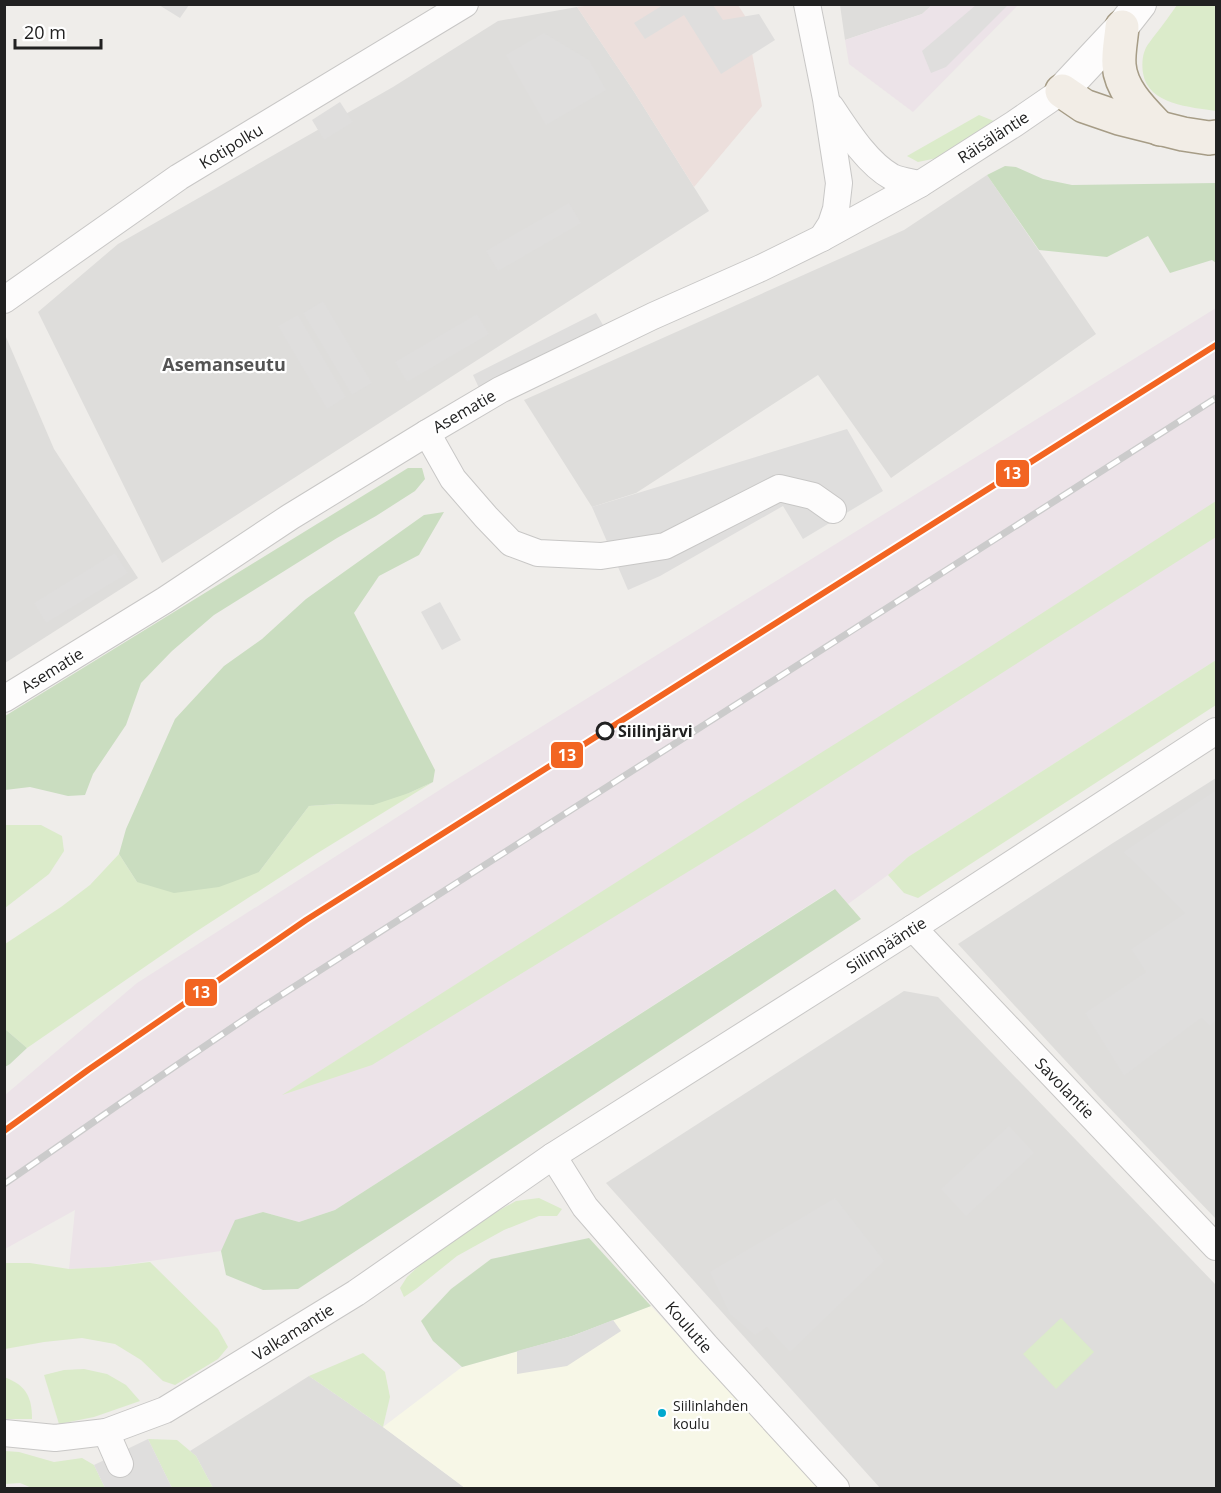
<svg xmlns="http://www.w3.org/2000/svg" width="1221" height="1493" font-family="'Open Sans',sans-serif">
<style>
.residential{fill:#dedddb}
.commercial{fill:#ecdfdc}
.industrial{fill:#ece3e8}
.education{fill:#f7f7e7}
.grass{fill:#dbebca}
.forest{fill:#caddc0}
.parking{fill:#dfdedd}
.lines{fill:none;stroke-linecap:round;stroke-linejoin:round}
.minor-casing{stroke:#c8c7c6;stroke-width:28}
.tertiary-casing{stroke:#c8c7c6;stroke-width:34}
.primary-casing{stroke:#a69c86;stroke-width:36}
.minor{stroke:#fdfcfc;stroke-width:26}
.tertiary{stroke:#fdfcfc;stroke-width:32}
.primary{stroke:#f2ede6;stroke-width:33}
.rail-casing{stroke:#cbcbcb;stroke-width:7}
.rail{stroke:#fff;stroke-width:4.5;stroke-dasharray:14;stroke-linecap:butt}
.rail-1-casing{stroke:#fff;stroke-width:10}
.rail-1{stroke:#f26522;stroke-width:6}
.stop-dot{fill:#fff;stroke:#212121;stroke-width:3}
.bus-dot{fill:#00a9ce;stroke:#fff;stroke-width:2}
.labels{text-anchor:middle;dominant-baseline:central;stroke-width:4.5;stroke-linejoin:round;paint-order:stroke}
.bus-label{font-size:14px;fill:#212121;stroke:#fff;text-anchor:start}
.street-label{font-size:16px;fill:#212121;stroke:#fff}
.stop-label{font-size:16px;font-weight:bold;fill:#212121;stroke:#fff;text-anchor:start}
.neighbourhood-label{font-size:18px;font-weight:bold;fill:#545454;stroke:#fff}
.line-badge{stroke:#fff;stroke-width:2}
.badge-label{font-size:16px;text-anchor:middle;font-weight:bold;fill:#fff}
</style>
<rect width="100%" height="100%" fill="#efedea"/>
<g class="residential">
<polygon points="840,5 932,5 922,14 845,40"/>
<polygon points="577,7 633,90 709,211 162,563 38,312 118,244 393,87 498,21"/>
<polygon points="987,175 1096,334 891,478 818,375 636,493 592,507 524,400 904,230"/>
<polygon points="6,337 54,449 138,578 5,663"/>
<polygon points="1216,778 1216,1219 1098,1096 958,944 1113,843"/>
<polygon points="904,991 938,997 1216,1285 1216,1488 880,1488 606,1183"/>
<polygon points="309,1376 383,1427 465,1488 213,1488 196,1456 190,1451"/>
</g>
<polygon class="commercial" points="599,4 738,5 745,16 762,106 694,187 633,90 577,7"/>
<g class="industrial">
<polygon points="932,5 1018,5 913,112 849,64 845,40 922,14"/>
<polygon points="1216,308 1216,660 908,857 888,875 848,904 834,889 335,1210 299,1222 263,1212 236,1220 221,1251 108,1267 69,1269 75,1210 5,1249 5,1095 137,983 449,784"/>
</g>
<polygon class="education" points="651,1306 818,1488 465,1488 383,1427 462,1367 572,1336"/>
<g class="grass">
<path d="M1177,5H1216V111C1191,107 1148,105 1143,73C1142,66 1142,57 1145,50C1147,45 1152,39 1155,35C1163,25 1170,15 1177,5Z"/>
<polygon points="979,115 994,121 961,142 947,153 937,158 918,162 907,156"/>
<polygon points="1216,501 1216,537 1055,639 753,832 372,1065 282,1095 747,799 971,659"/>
<polygon points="1216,660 1216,705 918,898 904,893 888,875 908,857"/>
<polygon points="433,782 316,854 194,933 27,1048 5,1029 5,944 61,907 90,885 119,854 137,882 259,872 309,806 338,804 409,793"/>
<polygon points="5,825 41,825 62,836 64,851 49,874 5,908"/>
<polygon points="539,1198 562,1209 557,1216 539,1216 504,1230 457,1256 416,1289 404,1297 400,1288 407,1277 448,1239 516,1201"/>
<polygon points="150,1262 218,1329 228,1347 218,1359 175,1385 163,1381 141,1360 115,1344 82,1338 44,1342 5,1349 5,1263 30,1263 69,1269 108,1267"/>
<polygon points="1061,1318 1094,1352 1056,1389 1023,1354"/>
<polygon points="363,1353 385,1372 390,1397 383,1427 309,1376"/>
<polygon points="84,1369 107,1374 126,1385 140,1401 94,1417 59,1424 44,1375 64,1370"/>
<path d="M4,1377C26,1385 32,1397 32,1419H5Z"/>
<polygon points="148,1439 177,1440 196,1456 213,1488 172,1488"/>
<polygon points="5,1451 19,1452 54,1462 82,1458 94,1465 105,1488 32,1488 20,1483 5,1484"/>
</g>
<g class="forest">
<polygon points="1005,166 1016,167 1043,179 1072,185 1216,183 1216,263 1212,260 1170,273 1148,236 1107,257 1039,250 987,175"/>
<polygon points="408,468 422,468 425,479 415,491 376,516 337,538 214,615 172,651 141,683 126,725 93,774 85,795 68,796 30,787 5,790 5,716"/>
<polygon points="444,512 419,555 379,576 354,613 435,770 433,782 409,793 373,805 338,804 309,806 259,872 219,887 174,893 137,882 119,854 126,829 175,719 224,666 262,639 306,599 424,515"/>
<polygon points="835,889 861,919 298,1289 263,1290 226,1275 221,1251 235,1220 263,1212 299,1222 335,1210"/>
<polygon points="5,1029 27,1048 10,1064 5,1067"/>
<polygon points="589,1238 651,1306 572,1336 462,1367 433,1341 421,1321 451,1289 491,1259"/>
</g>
<g class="parking">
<polygon points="159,5 189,5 180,18"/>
<polygon points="663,5 713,5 723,20 759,14 775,40 721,74 684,15 645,39 634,23"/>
<polygon points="976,5 1008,5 946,67 931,73 922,51"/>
<polygon points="544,33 589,60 606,90 546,125 506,55"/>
<polygon points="340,102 353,122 324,140 312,120"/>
<polygon points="569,203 581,223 498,271 486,251"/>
<polygon points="323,301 372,383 352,395 303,313"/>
<polygon points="596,313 603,325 479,388 473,375"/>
<polygon points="477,314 489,334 407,382 395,362"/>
<polygon points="298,315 346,397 327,409 278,326"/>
<polygon points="847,429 883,491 803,539 783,506 660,576 628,590 592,507"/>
<polygon points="115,553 128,573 46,623 34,603"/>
<polygon points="440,602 461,640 442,650 421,612"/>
<polygon points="1216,790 1216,1021 1210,1026 1201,1018 1124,1076 1085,1013 1146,972 1131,949 1185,913 1123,852"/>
<polygon points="1009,1126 1034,1153 966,1216 941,1189"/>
<polygon points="835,1198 884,1261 790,1352 767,1327 755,1335 730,1314 710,1272"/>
<polygon points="613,1320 621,1331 567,1366 517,1374 517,1351 572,1336"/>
<polygon points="148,1439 172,1488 105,1488 94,1465"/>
</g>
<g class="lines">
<defs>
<g id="minor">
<polyline points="807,4 826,99 839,183 836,209 831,224 822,238"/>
<path d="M831,107C847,131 867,163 892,177C900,181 911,182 920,184"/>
<polyline points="4,300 179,177 465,4"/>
<polyline points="427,433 453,479 486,517 511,543 538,553 601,556 665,546 779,488 813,496 833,510"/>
<polyline points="4,699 165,600 290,517 427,433 500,390 653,316 761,268 822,238 920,184 1014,124 1062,91"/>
<polyline points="913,928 1216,1247"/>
<polyline points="553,1156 585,1207 706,1346 836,1488"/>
<polyline points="106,1432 120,1464"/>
<polyline points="4,1433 55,1438 106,1432 165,1410 356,1293 553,1156 913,928 1216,731"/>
</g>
<polyline id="tertiary" points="1062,91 1122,27 1140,4"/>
<g id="primary">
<path d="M1122,27C1121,39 1118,53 1119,65C1121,91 1143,111 1160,129"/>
<polyline points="1062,91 1084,106 1119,118 1183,134 1209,138 1216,137"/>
</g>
</defs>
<use href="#minor" class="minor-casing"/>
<use href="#tertiary" class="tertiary-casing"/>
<use href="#primary" class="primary-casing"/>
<use href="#minor" class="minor"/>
<use href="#tertiary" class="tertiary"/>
<use href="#primary" class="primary"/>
<defs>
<polyline id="rail" points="4,1184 118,1105 264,1006 1216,398"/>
</defs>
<use href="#rail" class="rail-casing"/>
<use href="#rail" class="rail"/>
<defs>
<polyline id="rail-1" points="4,1131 88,1070 306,920 1216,345"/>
</defs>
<use href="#rail-1" class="rail-1-casing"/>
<use href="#rail-1" class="rail-1"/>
</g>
<circle class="stop-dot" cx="605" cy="731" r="8"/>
<circle class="bus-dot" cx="662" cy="1413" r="5"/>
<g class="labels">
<g class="bus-label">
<text x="673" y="1405">Siilinlahden<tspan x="673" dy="18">koulu</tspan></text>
</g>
<g class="street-label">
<text transform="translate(993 137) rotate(-33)">Räisäläntie</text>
<text transform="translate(231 146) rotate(-31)">Kotipolku</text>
<text transform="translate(464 411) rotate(-30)">Asematie</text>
<text transform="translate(52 670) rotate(-32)">Asematie</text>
<text transform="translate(886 945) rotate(-32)">Siilinpääntie</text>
<text transform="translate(1065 1088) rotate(46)">Savolantie</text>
<text transform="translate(689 1327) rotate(49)">Koulutie</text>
<text transform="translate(293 1332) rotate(-32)">Valkamantie</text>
</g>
<g class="stop-label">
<text x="618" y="731">Siilinjärvi</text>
</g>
<g class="neighbourhood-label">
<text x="224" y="364">Asemanseutu</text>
</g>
</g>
<g class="line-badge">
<rect x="995" y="459" width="35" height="29" rx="6" fill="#f26522"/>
<rect x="550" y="741" width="34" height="28" rx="6" fill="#f26522"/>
<rect x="184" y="978" width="34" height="29" rx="6" fill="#f26522"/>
</g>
<g class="badge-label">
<text x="1012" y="479">13</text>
<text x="567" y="761">13</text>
<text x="201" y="998">13</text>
</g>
<rect width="1221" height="1493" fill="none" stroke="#212121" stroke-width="12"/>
<path d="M15 39v9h86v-9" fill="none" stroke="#212121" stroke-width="3"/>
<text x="24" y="39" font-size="18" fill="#212121" stroke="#ffffff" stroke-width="4.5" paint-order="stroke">20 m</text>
</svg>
